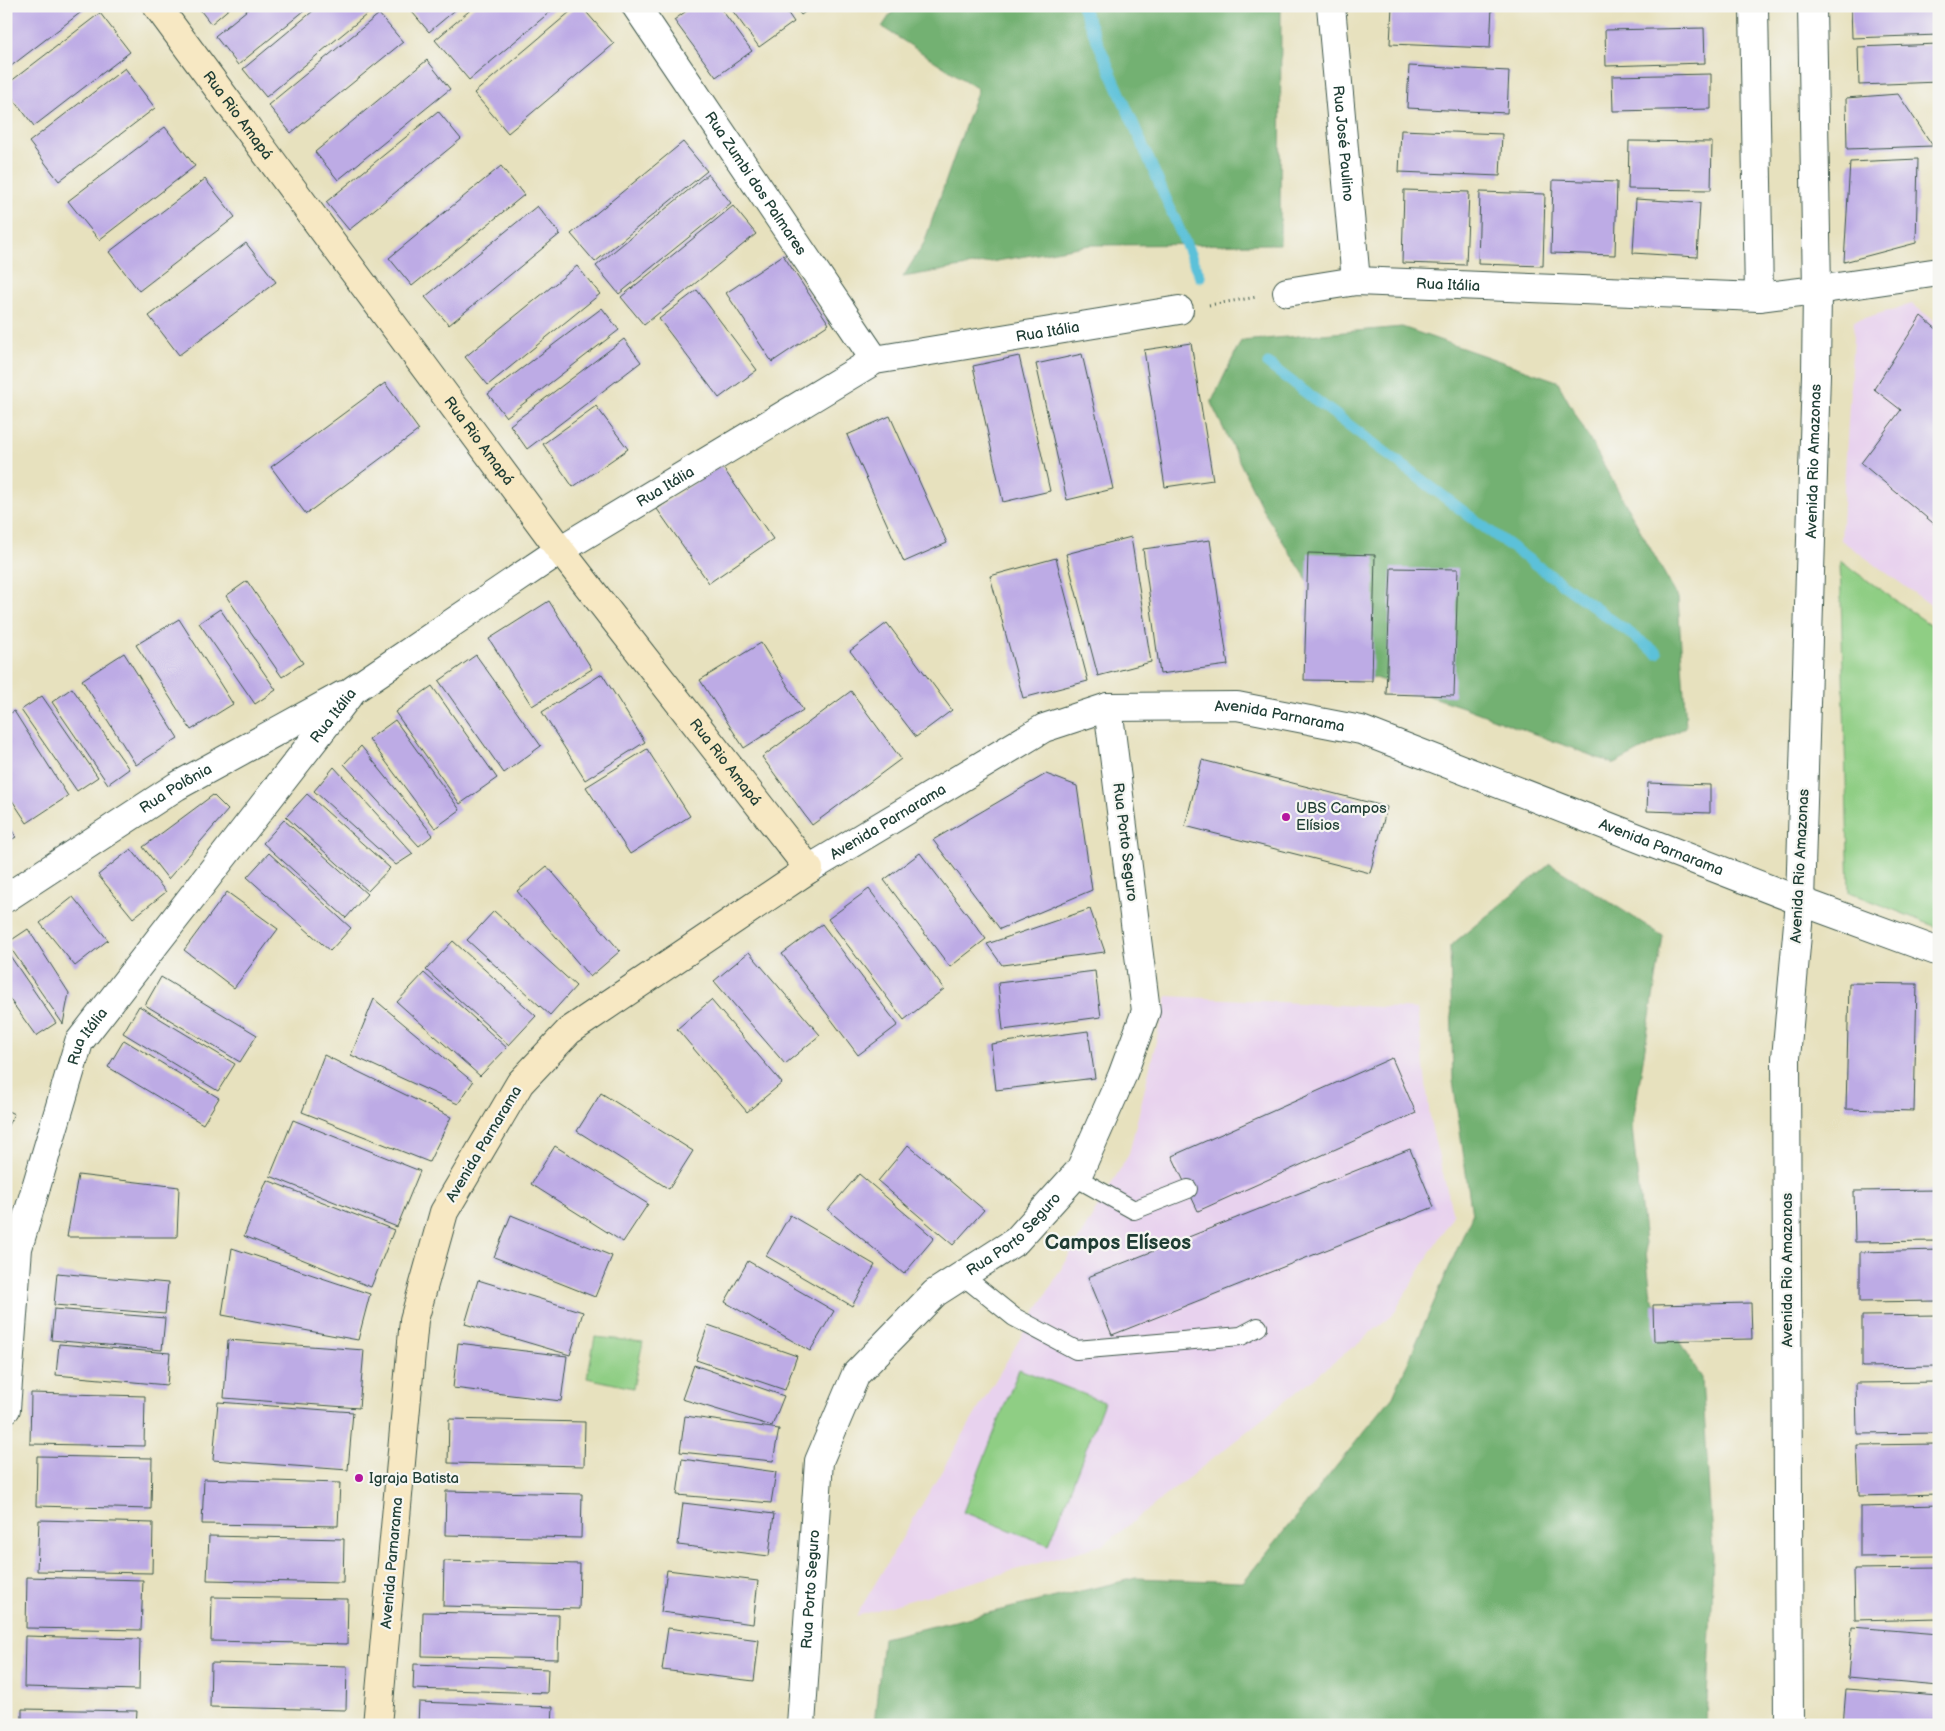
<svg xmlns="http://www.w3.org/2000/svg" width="1945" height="1731" font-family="'Balsamiq Sans',sans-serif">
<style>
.built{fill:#e8d2ee}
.green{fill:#8fce84;stroke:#57865c}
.forest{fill:#73b172;stroke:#497753}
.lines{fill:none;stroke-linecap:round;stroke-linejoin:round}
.stream{stroke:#5cc1d9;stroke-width:11}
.building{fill:#bdabe5}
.service-casing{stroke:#3d5649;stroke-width:20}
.minor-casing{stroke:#3d5649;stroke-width:30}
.tertiary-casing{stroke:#3d5649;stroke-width:30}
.secondary-casing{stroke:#3d5649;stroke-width:30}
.path{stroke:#3d5649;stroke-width:3;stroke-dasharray:1 4;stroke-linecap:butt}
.service{stroke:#fff;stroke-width:18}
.minor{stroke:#fff;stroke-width:28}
.tertiary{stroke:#fff;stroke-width:28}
.secondary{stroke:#f7e8c3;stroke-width:28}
.poi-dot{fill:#b5179e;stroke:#f6f6f2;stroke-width:2}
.labels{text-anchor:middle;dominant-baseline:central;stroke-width:4.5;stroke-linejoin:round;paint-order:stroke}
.street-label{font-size:15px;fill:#1f3d34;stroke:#f6f6f2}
.poi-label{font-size:15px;fill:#1f3d34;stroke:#f6f6f2;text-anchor:start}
.district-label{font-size:20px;font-weight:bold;fill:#1f3d34;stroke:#f6f6f2}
</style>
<rect width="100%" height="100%" fill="#f6f6f2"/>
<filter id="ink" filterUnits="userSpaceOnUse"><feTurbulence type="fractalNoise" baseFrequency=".02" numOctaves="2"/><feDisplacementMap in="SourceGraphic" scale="10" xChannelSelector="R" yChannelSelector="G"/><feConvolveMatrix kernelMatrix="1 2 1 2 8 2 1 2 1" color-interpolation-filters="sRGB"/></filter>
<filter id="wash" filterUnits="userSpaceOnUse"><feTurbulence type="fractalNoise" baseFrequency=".0096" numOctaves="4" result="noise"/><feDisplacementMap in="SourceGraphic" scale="20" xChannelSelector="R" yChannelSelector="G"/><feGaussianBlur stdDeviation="1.12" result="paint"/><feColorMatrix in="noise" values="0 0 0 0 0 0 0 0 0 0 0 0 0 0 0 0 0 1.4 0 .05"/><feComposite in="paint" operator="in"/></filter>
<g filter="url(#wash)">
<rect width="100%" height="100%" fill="#e7e1be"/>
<g class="built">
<polygon points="1912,304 1939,324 1939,611 1841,540 1854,321"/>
<polygon points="1167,996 1417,1009 1431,1125 1453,1215 1392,1316 1105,1544 856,1616 1129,1154"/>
</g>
<g class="green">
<polygon points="1840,561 1939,631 1939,928 1849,892"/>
<polygon points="595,1337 643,1342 633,1388 587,1378"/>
<polygon points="1019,1369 1104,1402 1049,1545 963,1512"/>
</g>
<g class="forest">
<polygon points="896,6 1281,6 1280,244 1090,245 903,277 924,243 978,89 882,27"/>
<polygon points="1402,327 1557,381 1678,598 1686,727 1614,764 1463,707 1369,676 1264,512 1211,403 1241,341"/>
<polygon points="1550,864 1663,936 1632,1128 1651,1296 1702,1378 1713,1556 1706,1725 874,1725 883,1638 1136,1578 1243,1582 1393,1396 1472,1215 1453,1081 1450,946"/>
</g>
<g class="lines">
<g class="stream">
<polyline points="1082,6 1200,277"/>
<polyline points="1268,364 1484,527 1657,653"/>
</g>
</g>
<g id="blocks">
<g class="building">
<polygon points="9,6 89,6 6,70 6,8"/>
<polygon points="197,6 232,6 211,24"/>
<polygon points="252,6 310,6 238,65 215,36"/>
<polygon points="319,6 377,6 266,97 243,69"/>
<polygon points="407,6 460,6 429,32"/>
<polygon points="475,6 557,6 469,80 435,40"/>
<polygon points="577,6 581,6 614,44 508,133 474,93"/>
<polygon points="693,6 719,6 752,51 716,77 674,20"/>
<polygon points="729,6 783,6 794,22 759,47"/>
<polygon points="794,6 813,6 801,15"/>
<polygon points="1392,6 1492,7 1490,48 1390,44"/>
<polygon points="1851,6 1939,6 1939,35 1852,38"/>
<polygon points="100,13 130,52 34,126 6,89 6,85"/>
<polygon points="379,14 403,42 291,133 268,105"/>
<polygon points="1704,28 1705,63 1606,66 1605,30"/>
<polygon points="1939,44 1939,82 1859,85 1858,47"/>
<polygon points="427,60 450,89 338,180 315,152"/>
<polygon points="1409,66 1509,71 1507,113 1407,108"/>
<polygon points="125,68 155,108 59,181 29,142"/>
<polygon points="1711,74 1711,109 1613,111 1612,76"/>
<polygon points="1898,94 1933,146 1847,149 1846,98"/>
<polygon points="438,111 461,139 349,230 326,202"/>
<polygon points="165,127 195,166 99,240 68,201"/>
<polygon points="1401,130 1502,134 1500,176 1399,172"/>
<polygon points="1629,141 1712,142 1711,190 1628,189"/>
<polygon points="683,142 707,171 595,262 571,234"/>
<polygon points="1918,159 1916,243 1844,262 1850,162"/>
<polygon points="501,166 524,195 412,286 389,258"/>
<polygon points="708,174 731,203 619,294 596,266"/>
<polygon points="205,179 235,217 139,291 109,252"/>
<polygon points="1553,180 1617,182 1615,255 1551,253"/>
<polygon points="1404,190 1469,192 1466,265 1402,263"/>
<polygon points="1480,192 1545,194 1543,266 1478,264"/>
<polygon points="1636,199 1700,203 1697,257 1633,253"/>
<polygon points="537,206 560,234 449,325 425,297"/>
<polygon points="733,206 756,234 644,325 621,297"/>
<polygon points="246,243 276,282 179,355 149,316"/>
<polygon points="783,255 829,324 772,362 726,293"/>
<polygon points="577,266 600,294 488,385 465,357"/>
<polygon points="697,290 757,370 719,398 659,319"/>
<polygon points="602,308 619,330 506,417 488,394"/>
<polygon points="1921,316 1939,331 1939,528 1861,463 1901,410 1874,389"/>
<polygon points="624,339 641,362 527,449 510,425"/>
<polygon points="1191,343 1213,480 1165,487 1144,350"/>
<polygon points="1082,354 1113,489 1067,500 1036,364"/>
<polygon points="1019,356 1050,491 1003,502 973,366"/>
<polygon points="385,383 419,430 306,514 271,467"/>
<polygon points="596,406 628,449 573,487 543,444"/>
<polygon points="890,416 947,543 904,562 847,435"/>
<polygon points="721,465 773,539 709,583 657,509"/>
<polygon points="1131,537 1151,662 1098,676 1066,554"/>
<polygon points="1210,540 1228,665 1160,674 1143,549"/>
<polygon points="1308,553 1375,555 1372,681 1304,680"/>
<polygon points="1056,558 1088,681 1023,698 990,576"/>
<polygon points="1391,568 1458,569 1454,696 1386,694"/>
<polygon points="247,581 303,663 282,677 226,596"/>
<polygon points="549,601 592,669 532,706 489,639"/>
<polygon points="220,609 276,690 255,704 199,623"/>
<polygon points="179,619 233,704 191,730 136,645"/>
<polygon points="887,623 952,710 916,737 850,651"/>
<polygon points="761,643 803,710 744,748 700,680"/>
<polygon points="124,653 178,738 136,765 82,680"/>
<polygon points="476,655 541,746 504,773 439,681"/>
<polygon points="602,674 645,742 585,780 542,712"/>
<polygon points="432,686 497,778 460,804 395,712"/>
<polygon points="72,688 129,769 108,784 52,702"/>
<polygon points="851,691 901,759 812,825 762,757"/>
<polygon points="42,696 98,777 77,791 21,710"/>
<polygon points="14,711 68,796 27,823 6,791 6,716"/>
<polygon points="395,720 460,810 435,828 369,739"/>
<polygon points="361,746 433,835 419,846 344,764"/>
<polygon points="647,749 690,816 630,854 586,787"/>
<polygon points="1202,760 1387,807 1370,873 1185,826"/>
<polygon points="334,767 413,854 396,865 314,791"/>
<polygon points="1046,774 1077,786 1092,890 1000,929 933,840"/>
<polygon points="1648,783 1710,785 1710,813 1647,811"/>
<polygon points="307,794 390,868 368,891 286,817"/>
<polygon points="213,795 228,810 168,879 143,847"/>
<polygon points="284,820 367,894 346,918 263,843"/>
<polygon points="6,821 16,837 6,843"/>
<polygon points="131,849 166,892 133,918 98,875"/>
<polygon points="269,853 351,928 330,951 247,877"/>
<polygon points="920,853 986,939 950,967 884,880"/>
<polygon points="547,866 620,951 590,977 517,891"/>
<polygon points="869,889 944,989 904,1020 828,919"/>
<polygon points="227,892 278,929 234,988 184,950"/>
<polygon points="73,897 108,940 75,966 40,923"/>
<polygon points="1090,909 1105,952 1002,965 987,944"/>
<polygon points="494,911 576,986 550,1015 467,940"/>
<polygon points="822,924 898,1025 858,1055 782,954"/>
<polygon points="28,929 69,993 63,1024 7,943"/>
<polygon points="453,941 536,1016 509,1045 426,970"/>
<polygon points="6,950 56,1023 36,1036 6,994"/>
<polygon points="749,952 820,1035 785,1064 714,981"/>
<polygon points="1095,971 1101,1017 1003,1030 998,983"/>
<polygon points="424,973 507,1048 480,1076 397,1002"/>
<polygon points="161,977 257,1035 240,1062 145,1005"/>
<polygon points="1849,983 1917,984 1914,1111 1846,1109"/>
<polygon points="374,999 473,1082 458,1104 351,1055"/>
<polygon points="711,1000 782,1083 747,1112 677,1029"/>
<polygon points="139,1006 235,1064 218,1091 123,1033"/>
<polygon points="1088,1031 1095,1078 996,1090 991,1044"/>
<polygon points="124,1040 219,1098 203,1124 108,1067"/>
<polygon points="324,1055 451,1117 429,1162 302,1112"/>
<polygon points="1392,1058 1416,1113 1198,1211 1172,1156"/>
<polygon points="601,1093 693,1151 669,1189 577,1131"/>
<polygon points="6,1110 14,1114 6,1129"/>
<polygon points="293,1120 420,1171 397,1227 270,1176"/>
<polygon points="908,1145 984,1210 953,1245 878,1181"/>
<polygon points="555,1146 648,1204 623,1242 531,1184"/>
<polygon points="1410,1149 1434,1207 1112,1335 1088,1277"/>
<polygon points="859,1174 934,1238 904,1274 828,1210"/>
<polygon points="78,1175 179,1187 177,1237 67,1237"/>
<polygon points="267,1180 394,1230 371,1287 244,1236"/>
<polygon points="1939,1190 1939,1241 1855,1242 1854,1191"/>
<polygon points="511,1215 612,1256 595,1297 494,1257"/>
<polygon points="790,1215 875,1265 852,1306 766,1256"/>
<polygon points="232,1248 370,1294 358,1340 222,1315"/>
<polygon points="1939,1250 1939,1301 1860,1302 1860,1252"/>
<polygon points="748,1261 834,1311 810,1351 725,1302"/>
<polygon points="57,1273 168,1283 165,1314 54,1305"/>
<polygon points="478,1280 583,1312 570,1355 465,1324"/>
<polygon points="1751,1303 1752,1339 1654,1341 1653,1305"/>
<polygon points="54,1309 165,1318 162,1350 51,1340"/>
<polygon points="1939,1315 1939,1366 1862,1367 1862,1316"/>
<polygon points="708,1325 797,1356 785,1390 696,1360"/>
<polygon points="228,1340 364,1350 359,1408 224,1398"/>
<polygon points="458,1343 567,1356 561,1401 453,1388"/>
<polygon points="59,1344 170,1353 167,1385 56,1375"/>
<polygon points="694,1365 784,1396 772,1426 682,1399"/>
<polygon points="1939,1382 1939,1433 1857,1434 1856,1383"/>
<polygon points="31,1393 145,1396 144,1446 30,1444"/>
<polygon points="218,1402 353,1412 348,1470 213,1460"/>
<polygon points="685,1416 779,1429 773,1461 680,1452"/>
<polygon points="449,1419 585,1422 584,1466 448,1463"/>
<polygon points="1939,1444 1939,1494 1859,1496 1857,1445"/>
<polygon points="37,1456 152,1458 151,1509 36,1506"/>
<polygon points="682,1459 776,1472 771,1503 677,1495"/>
<polygon points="204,1479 340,1483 338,1526 202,1524"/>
<polygon points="446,1491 582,1494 581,1538 445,1535"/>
<polygon points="683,1503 774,1514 769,1556 678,1545"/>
<polygon points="1939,1505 1939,1556 1860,1557 1860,1507"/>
<polygon points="39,1520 153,1523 152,1573 37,1571"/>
<polygon points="209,1536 344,1539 343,1583 207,1580"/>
<polygon points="444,1561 580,1564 579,1609 443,1606"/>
<polygon points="1939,1568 1939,1618 1855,1620 1854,1569"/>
<polygon points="667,1570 758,1581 753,1624 661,1612"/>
<polygon points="27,1577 143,1580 141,1630 26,1628"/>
<polygon points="212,1597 348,1599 347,1644 211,1641"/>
<polygon points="423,1612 559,1615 558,1659 422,1656"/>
<polygon points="1852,1627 1939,1634 1939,1686 1848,1678"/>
<polygon points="668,1628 759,1640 754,1681 662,1670"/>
<polygon points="25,1636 140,1639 139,1690 24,1687"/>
<polygon points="211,1663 347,1666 346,1710 210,1707"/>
<polygon points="414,1664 548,1669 547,1693 413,1689"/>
<polygon points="1846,1689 1939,1696 1939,1725 1843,1725"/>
<polygon points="419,1702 553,1707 552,1725 418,1725"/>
<polygon points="22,1709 137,1711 136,1725 22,1725"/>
</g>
</g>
</g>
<g filter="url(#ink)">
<use href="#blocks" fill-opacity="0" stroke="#3d5649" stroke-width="1"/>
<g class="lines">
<defs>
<g id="service">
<polyline points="1075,1177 1134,1210 1188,1189"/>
<polyline points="963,1276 1014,1317 1076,1350 1241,1336 1258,1327"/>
</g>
<g id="minor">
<path id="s1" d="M636,6L875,360"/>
<path id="s2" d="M1331,6L1356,281"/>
<polyline points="1754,6 1759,297"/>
<path id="s3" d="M1287,292L1356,281L1759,297L1817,290L1939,272"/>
<path id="s4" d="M6,898L177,786L343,695"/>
<path id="s5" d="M1800,901L1816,374L1817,290L1812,6"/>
<path id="s6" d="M6,1409L18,1248L79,1042L353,690L560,550L875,360L1179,310"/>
<path id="s7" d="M801,1725L819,1461L856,1374L935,1293L1016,1241L1080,1170L1122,1076L1146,1011L1108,707"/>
</g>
<g id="tertiary">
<path id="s8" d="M809,869L1044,728L1108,707L1237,706L1361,730L1800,901L1939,952"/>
<polyline points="1789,1725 1786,1058 1800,901"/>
</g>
<g id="secondary">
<path id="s9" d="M157,6L560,550L809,869L569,1031L520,1083L444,1212L414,1320L377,1725"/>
</g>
</defs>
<use href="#service" class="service-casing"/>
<use href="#minor" class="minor-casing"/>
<use href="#tertiary" class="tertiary-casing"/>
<use href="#secondary" class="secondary-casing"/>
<polyline class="path" points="1209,305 1257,297"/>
<use href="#service" class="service"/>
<use href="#minor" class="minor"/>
<use href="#tertiary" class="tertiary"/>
<use href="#secondary" class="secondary"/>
</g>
</g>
<g class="poi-dot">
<circle cx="1286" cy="817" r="5"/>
<circle cx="359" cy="1478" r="5"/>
</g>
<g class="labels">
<g class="street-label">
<text stroke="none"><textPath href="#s9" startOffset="136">Rua Rio Amapá</textPath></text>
<text stroke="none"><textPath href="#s2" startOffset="138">Rua José Paulino</textPath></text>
<text stroke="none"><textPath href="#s1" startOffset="214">Rua Zumbi dos Palmares</textPath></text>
<text stroke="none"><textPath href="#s3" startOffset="162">Rua Itália</textPath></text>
<text stroke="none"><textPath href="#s6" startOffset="1615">Rua Itália</textPath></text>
<text stroke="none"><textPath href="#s9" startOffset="541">Rua Rio Amapá</textPath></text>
<text stroke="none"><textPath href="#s5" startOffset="440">Avenida Rio Amazonas</textPath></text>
<text stroke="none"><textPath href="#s6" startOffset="1195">Rua Itália</textPath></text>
<text stroke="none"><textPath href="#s6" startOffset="790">Rua Itália</textPath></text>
<text stroke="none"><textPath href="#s8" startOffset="514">Avenida Parnarama</textPath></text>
<text stroke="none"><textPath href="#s9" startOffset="946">Rua Rio Amapá</textPath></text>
<text stroke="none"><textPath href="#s4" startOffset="202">Rua Polônia</textPath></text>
<text stroke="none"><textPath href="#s8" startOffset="92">Avenida Parnarama</textPath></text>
<text transform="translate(1125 842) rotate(83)">Rua Porto Seguro</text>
<text stroke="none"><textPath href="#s8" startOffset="919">Avenida Parnarama</textPath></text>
<text transform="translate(1800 866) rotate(-87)">Avenida Rio Amazonas</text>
<text stroke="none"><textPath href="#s6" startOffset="385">Rua Itália</textPath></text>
<text transform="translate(484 1144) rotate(-59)">Avenida Parnarama</text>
<text stroke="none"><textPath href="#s7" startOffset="571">Rua Porto Seguro</textPath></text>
<text transform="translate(1787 1270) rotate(-90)">Avenida Rio Amazonas</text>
<text transform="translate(392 1563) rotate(-85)">Avenida Parnarama</text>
<text stroke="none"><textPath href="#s7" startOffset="136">Rua Porto Seguro</textPath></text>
</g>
<g class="poi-label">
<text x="1296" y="808">UBS Campos<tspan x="1296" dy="17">Elísios</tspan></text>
<text x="369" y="1478">Igraja Batista</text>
</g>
<g class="district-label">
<text x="1118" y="1243">Campos Elíseos</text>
</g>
</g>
<rect width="1945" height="1731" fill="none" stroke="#f6f6f2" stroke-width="25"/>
</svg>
